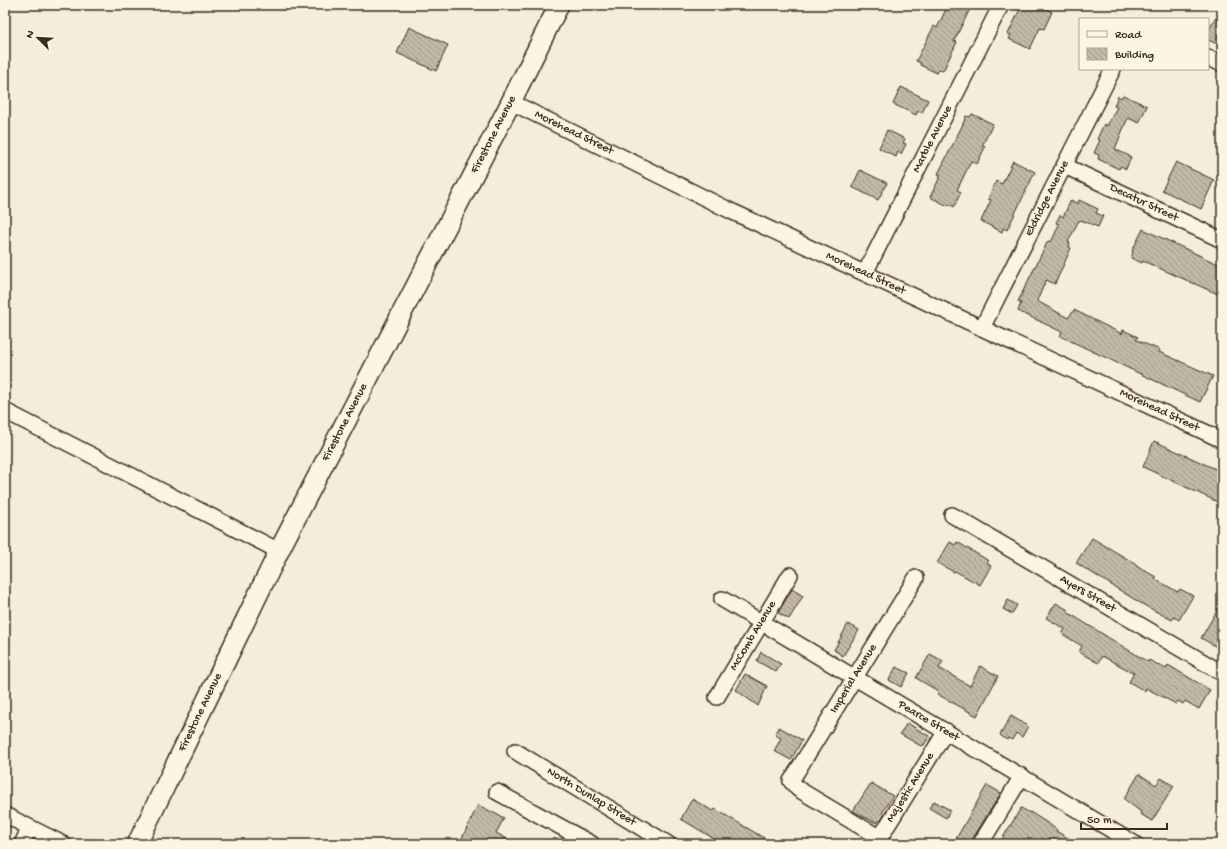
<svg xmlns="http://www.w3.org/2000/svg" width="1227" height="849" font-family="'Gochi Hand',sans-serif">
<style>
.building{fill:url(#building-back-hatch);stroke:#3b2a1e}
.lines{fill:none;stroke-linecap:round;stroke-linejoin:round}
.minor-casing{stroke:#3b2a1e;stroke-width:18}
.major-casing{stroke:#3b2a1e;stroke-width:22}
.minor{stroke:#fcf5e5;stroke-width:15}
.major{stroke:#fcf5e5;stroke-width:19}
.labels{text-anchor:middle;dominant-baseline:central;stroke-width:3.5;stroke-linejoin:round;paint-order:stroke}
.street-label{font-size:12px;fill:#3b2a1e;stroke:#fcf5e5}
</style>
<defs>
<pattern id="building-back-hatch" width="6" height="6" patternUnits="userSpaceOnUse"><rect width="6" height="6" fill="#c3b9aa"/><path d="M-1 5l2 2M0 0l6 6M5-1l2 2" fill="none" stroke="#a0978a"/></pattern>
</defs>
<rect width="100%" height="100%" fill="#f4eddd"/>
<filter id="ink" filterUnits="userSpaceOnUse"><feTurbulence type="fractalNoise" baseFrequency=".025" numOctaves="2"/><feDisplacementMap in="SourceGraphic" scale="8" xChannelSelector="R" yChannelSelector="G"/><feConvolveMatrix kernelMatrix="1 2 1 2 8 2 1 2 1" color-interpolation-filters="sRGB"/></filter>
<g filter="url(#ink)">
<g class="building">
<polygon points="948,5 972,5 954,41 957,42 943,71 939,69 937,73 920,65 921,63 916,61 934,26 937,28"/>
<polygon points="1022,5 1038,5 1052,12 1044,29 1040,28 1030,49 1009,39 1011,35 1008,34"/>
<polygon points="1215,18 1222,21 1222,40 1220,45 1208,40 1208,32"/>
<polygon points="409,27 448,45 436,71 397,53"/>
<polygon points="901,87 928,100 922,113 918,111 916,115 893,104"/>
<polygon points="1123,95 1147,106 1139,123 1128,118 1121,134 1115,149 1131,157 1126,169 1121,166 1119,169 1098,159 1099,155 1094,153 1100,140 1097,139 1104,124 1107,126 1117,107 1114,106 1118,96 1121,98"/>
<polygon points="972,114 993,124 982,146 985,147 977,164 971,161 957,190 961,192 954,207 949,204 948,206 930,197 941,175 938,174 963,124 966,116 970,117"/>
<polygon points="887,130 905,139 903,143 906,144 901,154 898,152 896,157 879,148"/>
<polygon points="1013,161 1035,172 1007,230 1003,228 1002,232 981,221 991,200 988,199 996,181 1002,184"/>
<polygon points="1176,162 1214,180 1201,209 1162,190"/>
<polygon points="860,170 887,183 878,200 852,187"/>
<polygon points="1071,200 1078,204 1079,200 1098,209 1096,213 1103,216 1098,227 1081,220 1078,222 1068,242 1070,243 1069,247 1071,248 1055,284 1046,280 1037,301 1068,318 1074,310 1122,334 1123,330 1138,337 1136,340 1160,350 1159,352 1213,376 1200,402 1060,336 1062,332 1018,311 1021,303 1018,302 1024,289 1048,241 1051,242 1055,234 1059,224 1056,223 1060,215 1063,217"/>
<polygon points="1143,229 1222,266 1222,290 1220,295 1143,261 1142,263 1131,258 1133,252 1132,251"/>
<polygon points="1154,441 1222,472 1222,504 1143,467"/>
<polygon points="1092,538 1136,564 1136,566 1156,577 1155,579 1178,592 1180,589 1193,596 1179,620 1174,617 1172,620 1142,604 1076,563"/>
<polygon points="950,542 955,545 957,542 989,561 987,563 991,566 980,585 955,571 954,572 937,563"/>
<polygon points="792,589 803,596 789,619 778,613"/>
<polygon points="1008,600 1017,605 1012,614 1003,609"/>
<polygon points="1222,602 1222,650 1201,638"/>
<polygon points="1056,603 1068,610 1067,612 1148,662 1149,660 1166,669 1168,665 1210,690 1199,709 1185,701 1183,704 1178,701 1176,704 1146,688 1145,691 1129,682 1134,673 1102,656 1098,663 1079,652 1082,646 1062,634 1065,629 1046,618"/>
<polygon points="848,624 859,630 843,656 834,650"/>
<polygon points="761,652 781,664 776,672 757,661"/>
<polygon points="930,654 943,661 939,668 970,686 980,666 998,676 977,716 937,694 938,691 916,678"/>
<polygon points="896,667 909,673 901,687 889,680"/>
<polygon points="745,674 767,686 758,706 736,690"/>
<polygon points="1011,716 1028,726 1022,737 1016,733 1012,740 1008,738 1007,740 1000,735"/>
<polygon points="907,723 929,736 924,745 921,746 900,734"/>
<polygon points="779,727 802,740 791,760 774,751 781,738 775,735"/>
<polygon points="1139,774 1156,785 1161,778 1174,786 1152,821 1140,814 1141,812 1124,799"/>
<polygon points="871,783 893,796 876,823 853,811"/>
<polygon points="987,785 1001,793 973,838 972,844 953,844"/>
<polygon points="692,799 713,811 715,809 764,838 761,844 723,844 681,819"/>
<polygon points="934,801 950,810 946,818 929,808"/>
<polygon points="478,805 504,818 496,833 517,844 459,844"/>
<polygon points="1021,808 1030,813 1030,812 1049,824 1057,830 1056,831 1078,844 999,844"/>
</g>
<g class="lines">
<defs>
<g id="minor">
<polyline points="1208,58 1222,64"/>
<path id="s1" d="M511,102L733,212L1222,440"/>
<path id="s2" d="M1065,166L1222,240"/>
<path id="s3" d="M865,273L1001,5"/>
<path id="s4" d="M982,328L1113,69"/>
<polyline points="5,411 279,551"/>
<path id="s5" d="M952,515L1222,673"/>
<path id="s6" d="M722,599L1135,844"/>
<path id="s7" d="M717,697L790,575"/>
<path id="s8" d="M515,751L668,844"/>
<polyline points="497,792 592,844"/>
<polyline points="5,815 63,844"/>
<path id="s9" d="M880,838L798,789L791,781L916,578"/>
<polyline points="981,843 1022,776"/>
<polyline points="22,844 29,829"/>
<path id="s10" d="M876,844L946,731"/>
</g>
<g id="major">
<path id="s11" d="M137,844L282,545L511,102L559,5"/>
</g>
</defs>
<use href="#minor" class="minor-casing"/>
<use href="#major" class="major-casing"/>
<use href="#minor" class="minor"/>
<use href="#major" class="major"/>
</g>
</g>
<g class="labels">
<g class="street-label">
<text stroke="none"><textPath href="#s1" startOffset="70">Morehead Street</textPath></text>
<text stroke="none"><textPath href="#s11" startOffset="794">Firestone Avenue</textPath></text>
<text stroke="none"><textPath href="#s3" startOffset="150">Marble Avenue</textPath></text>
<text stroke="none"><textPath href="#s4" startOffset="145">Eldridge Avenue</textPath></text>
<text stroke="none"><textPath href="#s2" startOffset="87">Decatur Street</textPath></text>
<text stroke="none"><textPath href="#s1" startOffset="394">Morehead Street</textPath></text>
<text stroke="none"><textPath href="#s1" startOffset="718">Morehead Street</textPath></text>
<text stroke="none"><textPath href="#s11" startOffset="470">Firestone Avenue</textPath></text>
<text stroke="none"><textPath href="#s5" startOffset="157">Ayers Street</textPath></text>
<text stroke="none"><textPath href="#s7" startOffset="71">McComb Avenue</textPath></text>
<text stroke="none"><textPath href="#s9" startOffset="226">Imperial Avenue</textPath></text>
<text stroke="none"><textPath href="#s11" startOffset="146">Firestone Avenue</textPath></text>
<text stroke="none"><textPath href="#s6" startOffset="240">Pearce Street</textPath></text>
<text stroke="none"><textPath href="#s10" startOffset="66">Majestic Avenue</textPath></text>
<text stroke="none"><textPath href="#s8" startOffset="89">North Dunlap Street</textPath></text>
</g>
</g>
<rect width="1227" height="849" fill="none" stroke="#fcf5e5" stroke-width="20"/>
<rect x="10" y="10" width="1207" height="829" fill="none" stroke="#3b2a1e" stroke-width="1.5" filter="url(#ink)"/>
<rect x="1079" y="18" width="130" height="52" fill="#fcf5e5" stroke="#afa495"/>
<rect x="1087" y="31" width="20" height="6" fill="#fcf5e5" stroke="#afa495"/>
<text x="1115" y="38" font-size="12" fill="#3b2a1e">Road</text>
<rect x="1087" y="48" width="20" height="12" fill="url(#building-back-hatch)" stroke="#afa495"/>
<text x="1115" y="58" font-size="12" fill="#3b2a1e">Building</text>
<g transform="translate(38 38) rotate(294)" stroke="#fcf5e5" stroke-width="3" paint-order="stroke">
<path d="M0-3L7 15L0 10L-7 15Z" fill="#3b2a1e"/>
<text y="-6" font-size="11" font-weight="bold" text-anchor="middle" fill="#3b2a1e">N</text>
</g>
<path d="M1081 823v6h86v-6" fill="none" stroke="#3b2a1e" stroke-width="2"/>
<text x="1087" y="823" font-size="12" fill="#3b2a1e" stroke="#fcf5e5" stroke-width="3" paint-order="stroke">50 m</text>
</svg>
